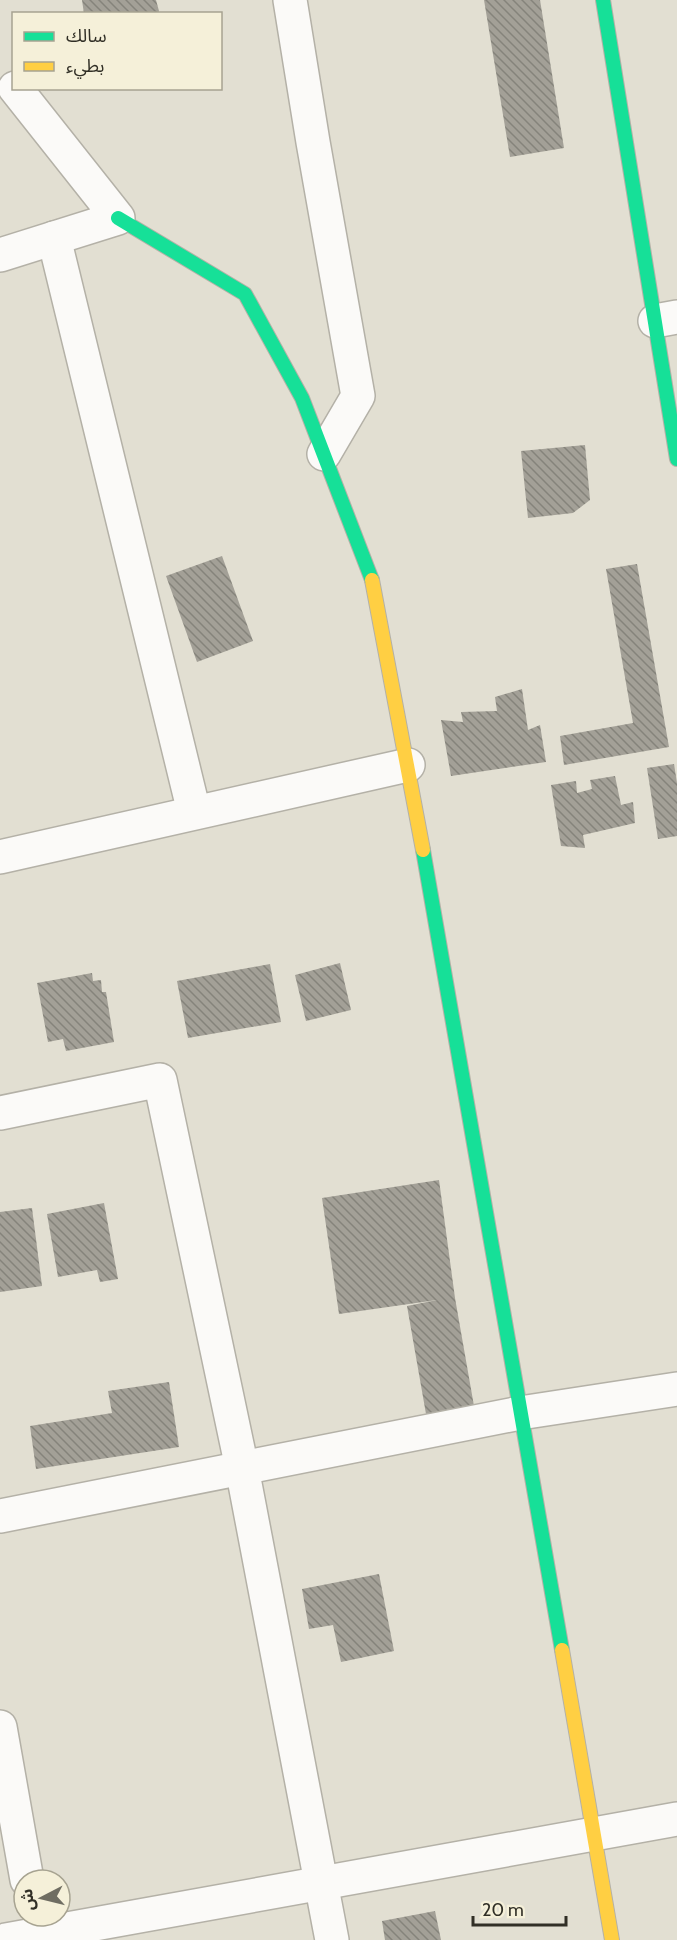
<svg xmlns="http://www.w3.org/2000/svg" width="677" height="1940" font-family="Cabin,'Noto Sans Arabic',sans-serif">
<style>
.building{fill:url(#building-back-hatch)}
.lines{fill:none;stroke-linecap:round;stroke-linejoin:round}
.street-casing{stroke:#b4b1a7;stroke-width:36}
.fast-casing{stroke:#b4b1a7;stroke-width:16}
.slow-casing{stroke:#b4b1a7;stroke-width:16}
.street{stroke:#fbfaf8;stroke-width:33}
.fast{stroke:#16e098;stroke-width:14}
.slow{stroke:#ffcf43;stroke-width:14}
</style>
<defs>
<pattern id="building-back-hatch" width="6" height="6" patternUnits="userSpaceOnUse" patternTransform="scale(1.5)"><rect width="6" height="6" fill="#a3a097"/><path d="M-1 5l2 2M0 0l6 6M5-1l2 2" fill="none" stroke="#85837b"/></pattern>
</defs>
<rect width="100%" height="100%" fill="#e2dfd2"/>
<g class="building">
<polygon points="82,0 156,0 159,11 158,14 84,14"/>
<polygon points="484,0 540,0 564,148 510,157"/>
<polygon points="585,445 590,500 573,513 528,518 521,451"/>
<polygon points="222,556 253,641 197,662 166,576"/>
<polygon points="637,564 669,747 564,765 560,736 633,723 606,569"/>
<polygon points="522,689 528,730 540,725 546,762 451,776 441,720 463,722 461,712 497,711 495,697"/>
<polygon points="674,764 677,783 677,836 658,839 647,768"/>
<polygon points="615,776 621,805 633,802 635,823 583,835 585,848 561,846 551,785 576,781 577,793 592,789 590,780"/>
<polygon points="340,963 351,1010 306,1021 295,975"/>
<polygon points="270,964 281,1022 188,1038 177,981"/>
<polygon points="92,973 93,981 101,980 102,992 106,992 114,1042 66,1051 63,1039 48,1042 37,983"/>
<polygon points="439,1180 455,1298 474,1406 426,1414 407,1306 437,1300 339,1314 322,1198"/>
<polygon points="104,1203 118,1279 100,1282 97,1270 58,1277 47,1214"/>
<polygon points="32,1208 42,1286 0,1292 0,1212"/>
<polygon points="169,1382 179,1447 36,1469 30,1426 112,1413 108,1391"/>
<polygon points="379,1574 394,1651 341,1662 333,1625 309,1629 302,1589"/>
<polygon points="435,1911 441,1940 385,1940 382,1921"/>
</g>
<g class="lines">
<defs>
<g id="street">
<polyline points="290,0 313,142 358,396 324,454"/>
<polyline points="54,238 194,812"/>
<polyline points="0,255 118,218 15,88"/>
<polyline points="655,321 677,317"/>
<polyline points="0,857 408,765"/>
<polyline points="0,1113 160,1080 242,1468 332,1940"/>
<polyline points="0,1516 520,1413 677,1389"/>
<polyline points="0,1727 27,1880"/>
<polyline points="6,1940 677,1819"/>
</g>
<g id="fast">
<polyline points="603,0 677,459"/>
<polyline points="118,218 245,294 302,398 372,580"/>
<polyline points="423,850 562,1650"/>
</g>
<g id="slow">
<polyline points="372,580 423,850"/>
<polyline points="562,1650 612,1940"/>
</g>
</defs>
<use href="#street" class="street-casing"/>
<use href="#fast" class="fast-casing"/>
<use href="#slow" class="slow-casing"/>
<use href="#street" class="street"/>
<use href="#fast" class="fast"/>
<use href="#slow" class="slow"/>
</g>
<rect x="12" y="12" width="210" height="78" fill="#f5f0d9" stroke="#a7a391" stroke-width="1.5"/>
<rect x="24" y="32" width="30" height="9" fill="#16e098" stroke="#a7a391" stroke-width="1.5"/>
<text x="66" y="42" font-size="18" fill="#312f26">سالك</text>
<rect x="24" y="62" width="30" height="9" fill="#ffcf43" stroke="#a7a391" stroke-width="1.5"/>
<text x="66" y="72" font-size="18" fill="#312f26">بطيء</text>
<g transform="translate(42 1898) rotate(263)"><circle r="28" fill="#f5f0d9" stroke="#a7a391" stroke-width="1.5"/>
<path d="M0-4.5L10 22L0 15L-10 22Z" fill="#6f6d62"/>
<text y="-9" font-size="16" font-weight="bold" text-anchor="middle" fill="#312f26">ش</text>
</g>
<path d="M473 1916v9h93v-9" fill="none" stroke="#312f26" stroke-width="3"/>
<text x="482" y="1916" font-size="18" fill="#312f26" stroke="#f5f0d9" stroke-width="4.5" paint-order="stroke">20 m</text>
</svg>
